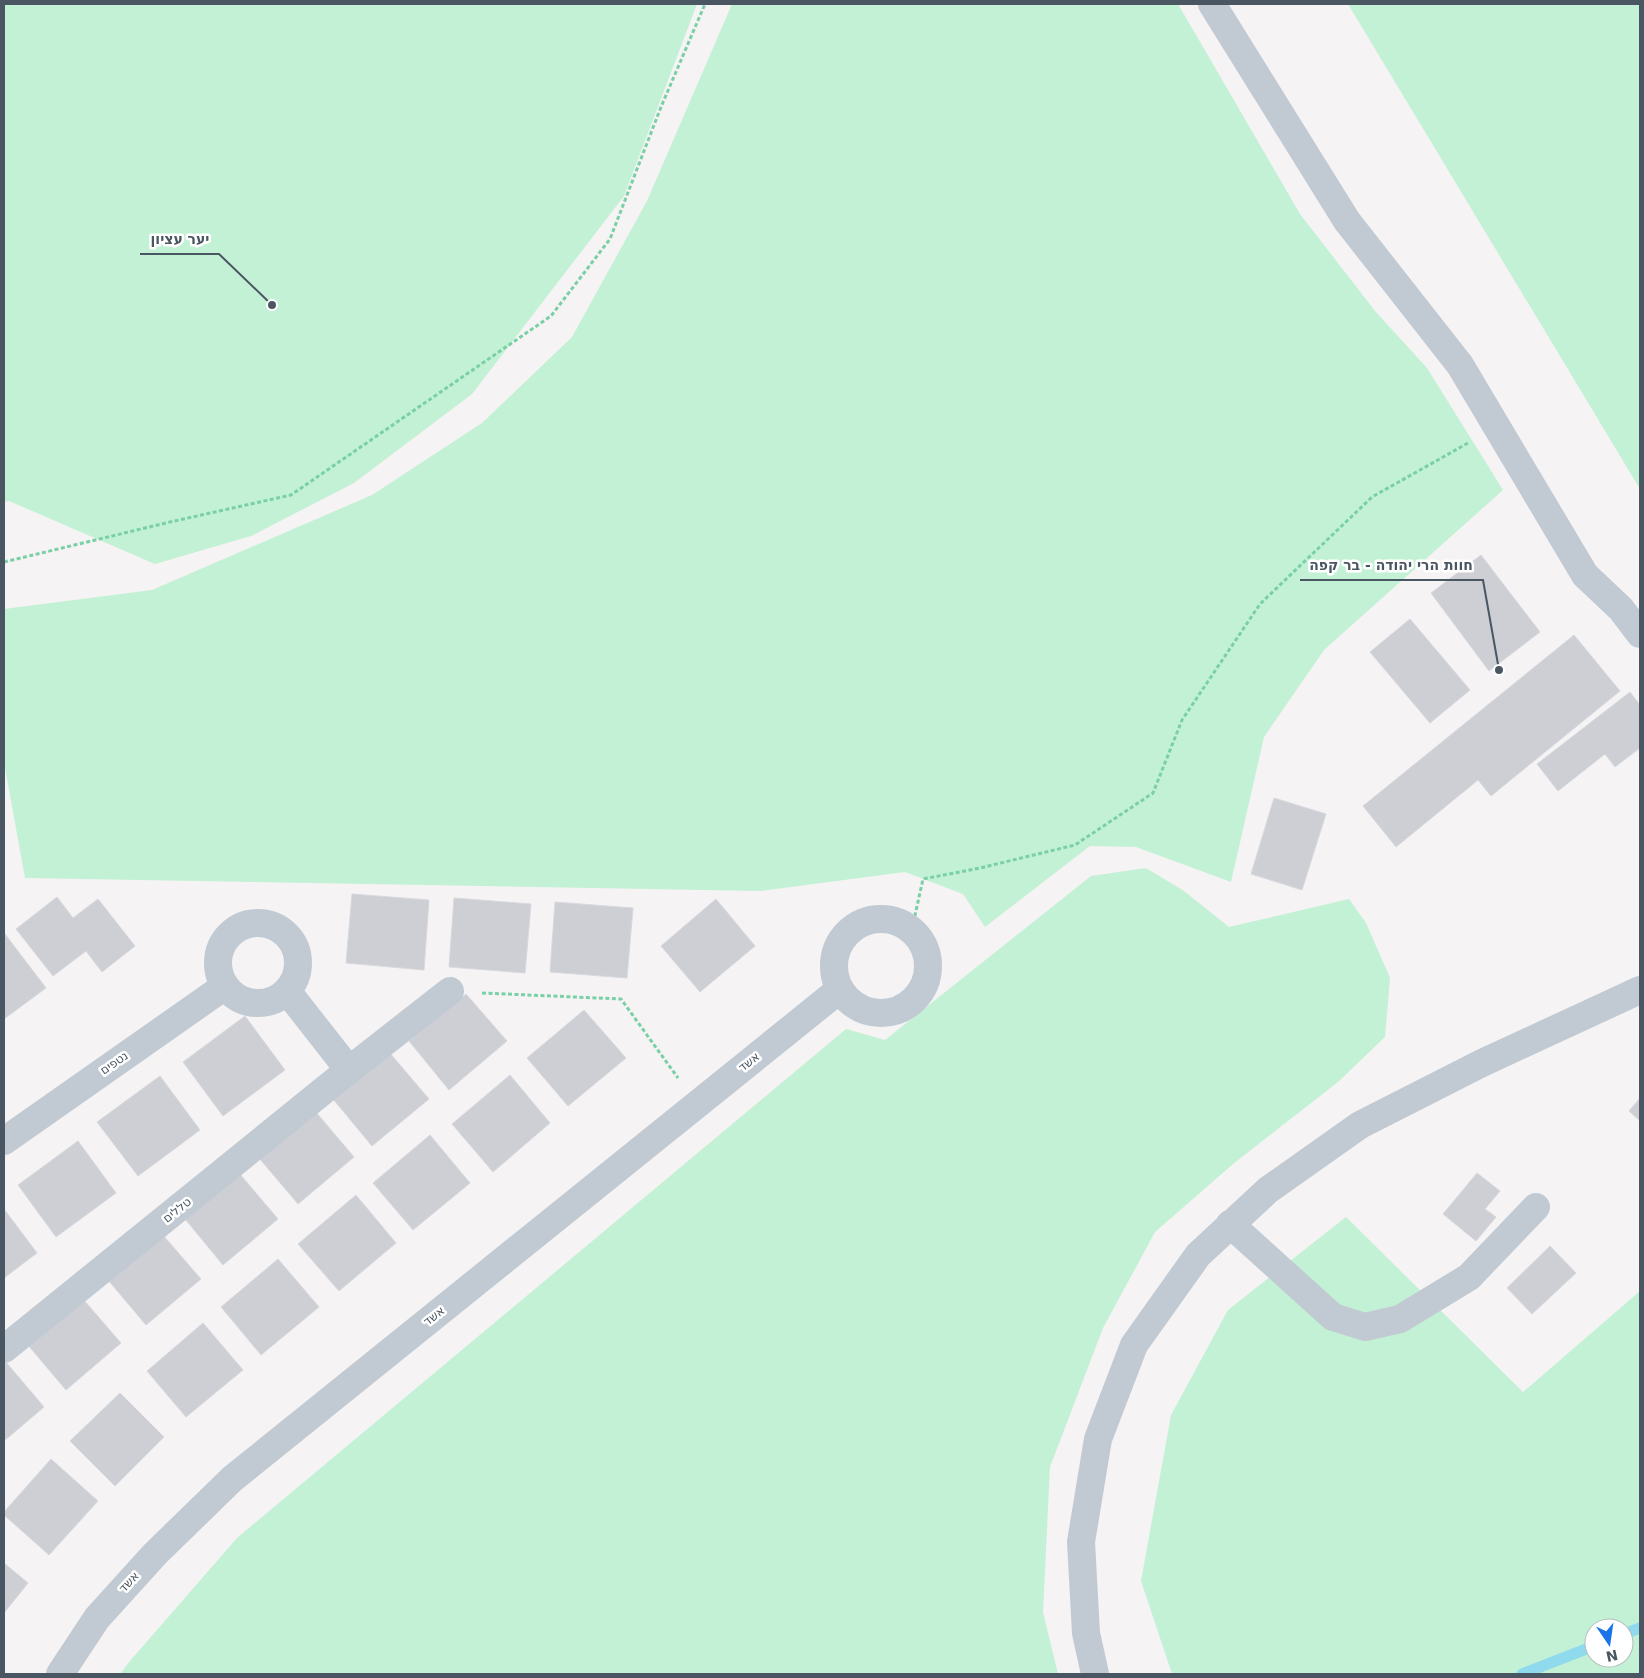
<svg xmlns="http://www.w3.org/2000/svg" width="1644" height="1678" font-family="'DejaVu Sans',Heebo,sans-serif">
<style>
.green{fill:#c3f1d5;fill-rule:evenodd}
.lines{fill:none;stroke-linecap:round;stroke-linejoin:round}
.stream{stroke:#90daee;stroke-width:11}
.building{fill:#cdcfd5;stroke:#d7d9de}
.path{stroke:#7ad0a6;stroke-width:3;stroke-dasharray:4 2.5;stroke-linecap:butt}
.minor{stroke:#c1cad2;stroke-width:28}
.labels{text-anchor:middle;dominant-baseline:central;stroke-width:5;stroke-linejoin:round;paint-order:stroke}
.street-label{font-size:12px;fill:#4a5661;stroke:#fff}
.leader{fill:none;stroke:#4a5661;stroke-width:2}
.callout-dot{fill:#4a5661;stroke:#fff;stroke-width:2}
.callout-label{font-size:14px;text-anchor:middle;font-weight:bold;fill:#4a5661;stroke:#fff;stroke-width:5;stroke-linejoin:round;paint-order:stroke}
</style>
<rect width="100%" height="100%" fill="#f5f3f3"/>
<g class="green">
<polygon points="4,4 697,4 624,196 472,394 354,483 251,536 155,564 9,501 4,502"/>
<polygon points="732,4 1178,4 1300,214 1375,311 1427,368 1503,490 1324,650 1264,737 1231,882 1136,847 1090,846 985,927 963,894 905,872 761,891 25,878 4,762 4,609 152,590 372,495 482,423 572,337 647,201"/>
<polygon points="1348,4 1640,4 1640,489"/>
<polygon points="1146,868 1184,891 1229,927 1349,899 1366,923 1390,978 1385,1037 1338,1082 1233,1164 1155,1232 1103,1328 1050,1467 1043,1612 1058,1674 120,1674 130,1661 237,1538 846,1029 885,1040 1091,876"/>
<path d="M1346,1217L1523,1392L1640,1291V1674H1172L1141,1581L1171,1415L1228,1310ZM1594,1628H1624V1658H1594Z"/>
</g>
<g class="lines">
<g class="stream">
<polyline points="1624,1634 1640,1628"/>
<polyline points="1522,1674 1594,1646"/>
</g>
</g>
<g class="building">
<polygon points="1481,555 1540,632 1489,671 1431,593"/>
<polygon points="1410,619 1470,690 1430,723 1370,652"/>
<polygon points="1574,635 1620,691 1491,796 1478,780 1396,847 1363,806"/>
<polygon points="1630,692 1640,705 1640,748 1615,767 1605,754 1558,791 1537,764"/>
<polygon points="1274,798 1326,814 1302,890 1251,874"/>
<polygon points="352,894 429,900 424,970 346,963"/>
<polygon points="57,897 73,918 98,899 135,946 102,972 86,951 53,976 16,929"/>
<polygon points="454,898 531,904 525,973 449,967"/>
<polygon points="716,899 755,946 700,992 661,946"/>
<polygon points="555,902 633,908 627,978 550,972"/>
<polygon points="5,934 46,988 4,1019 4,935"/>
<polygon points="466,994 507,1041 449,1090 409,1041"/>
<polygon points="584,1010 626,1058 568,1106 527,1058"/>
<polygon points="245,1016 285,1070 223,1116 183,1062"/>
<polygon points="389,1052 429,1099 372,1146 333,1099"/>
<polygon points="510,1075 550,1123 493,1172 452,1124"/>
<polygon points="160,1076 200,1130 138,1176 97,1122"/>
<polygon points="1640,1098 1640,1121 1629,1111"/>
<polygon points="315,1111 354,1157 298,1204 259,1158"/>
<polygon points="430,1135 470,1183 413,1230 373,1183"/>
<polygon points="78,1141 116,1193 56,1237 18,1185"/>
<polygon points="239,1173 278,1219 223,1265 185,1219"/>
<polygon points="1477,1173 1500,1191 1485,1209 1496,1217 1476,1241 1443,1214"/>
<polygon points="356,1195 396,1243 339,1291 298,1244"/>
<polygon points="4,1209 37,1253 4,1278"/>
<polygon points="162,1234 201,1279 146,1325 108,1280"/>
<polygon points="1550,1246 1576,1273 1532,1314 1507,1288"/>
<polygon points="278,1259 319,1307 261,1355 221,1307"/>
<polygon points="82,1298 121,1343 66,1390 27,1344"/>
<polygon points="203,1323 243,1370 186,1417 147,1371"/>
<polygon points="5,1361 44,1407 4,1441 4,1362"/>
<polygon points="120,1393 164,1437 115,1486 70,1441"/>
<polygon points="51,1459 98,1501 49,1555 4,1515 4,1512"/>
<polygon points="4,1563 28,1583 4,1613"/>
</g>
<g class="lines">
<g class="path">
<polyline points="4,562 170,522 291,495 551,316 610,239 661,107 705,4"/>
<polyline points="912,929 923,879 980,868 1075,845 1153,793 1182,720 1260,604 1372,497 1468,443"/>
<polyline points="482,993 621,999 678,1078"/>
</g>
<g class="minor">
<polyline points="1212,4 1347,221 1460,365 1585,575 1621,609 1640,634"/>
<circle cx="881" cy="966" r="47"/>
<circle cx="258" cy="963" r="40"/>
<polyline points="349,1070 450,991"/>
<polyline points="4,1141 225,986"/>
<polyline points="1230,1224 1333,1317 1365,1327 1400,1319 1469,1277 1536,1207"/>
<polyline points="4,1349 349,1070 287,991"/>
<polyline points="60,1674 97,1618 155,1554 232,1479 839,990"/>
<polyline points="1095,1674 1086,1633 1081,1542 1098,1439 1134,1345 1198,1255 1268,1190 1360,1125 1482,1063 1640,990"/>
</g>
</g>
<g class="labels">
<g class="street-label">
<text transform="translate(749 1062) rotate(-39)">אשד</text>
<text transform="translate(114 1063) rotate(-35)">נטפים</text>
<text transform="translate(177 1210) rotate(-39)">טללים</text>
<text transform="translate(434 1316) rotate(-39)">אשד</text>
<text transform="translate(129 1582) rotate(-47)">אשד</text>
</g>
</g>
<path class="leader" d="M272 305L219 254H140M1499 670L1483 580H1300"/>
<g class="callout-dot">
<circle cx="272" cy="305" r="5"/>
<circle cx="1499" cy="670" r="5"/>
</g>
<g class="callout-label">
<text x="180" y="244">יער עציון</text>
<text x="1391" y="570">חוות הרי יהודה - בר קפה</text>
</g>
<rect width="1644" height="1678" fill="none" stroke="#4a5661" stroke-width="10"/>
<g transform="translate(1609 1643) rotate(167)"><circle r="24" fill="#ffffff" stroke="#b7bbc0"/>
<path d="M0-4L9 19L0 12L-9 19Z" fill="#1a73e8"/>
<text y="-8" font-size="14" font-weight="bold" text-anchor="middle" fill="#4a5661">N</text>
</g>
</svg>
